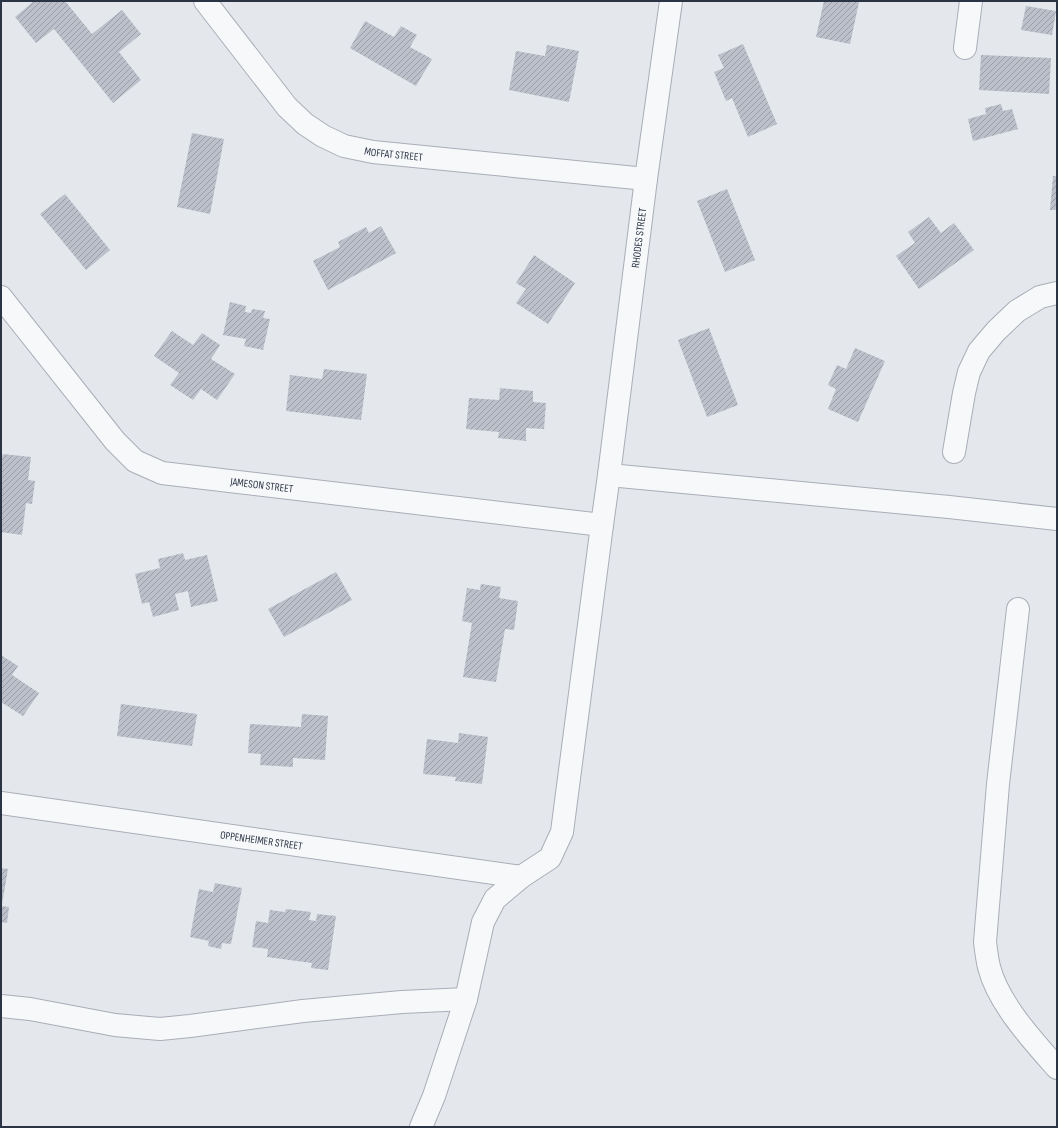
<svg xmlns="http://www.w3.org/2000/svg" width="1058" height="1128" font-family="'Sofia Sans Condensed',sans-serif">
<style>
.building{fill:url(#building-hatch)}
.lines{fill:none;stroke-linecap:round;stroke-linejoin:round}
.minor-casing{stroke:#a9aeb7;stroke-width:24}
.minor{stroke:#f7f8fa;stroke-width:22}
.labels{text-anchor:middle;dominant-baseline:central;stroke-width:3.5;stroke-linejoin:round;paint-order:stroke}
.street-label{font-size:11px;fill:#2b3445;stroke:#f4f6f9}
</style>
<defs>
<pattern id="building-hatch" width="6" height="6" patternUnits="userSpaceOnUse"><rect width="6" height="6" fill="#bbc0ca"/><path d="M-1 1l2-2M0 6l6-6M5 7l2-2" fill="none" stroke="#989da6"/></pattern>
</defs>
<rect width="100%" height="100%" fill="#e4e7ec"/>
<g class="building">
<polygon points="34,1 65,1 92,34 122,10 141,34 119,52 141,80 113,103 54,29 36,43 15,17"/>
<polygon points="824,1 859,2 850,44 816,37"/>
<polygon points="1026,6 1056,11 1052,35 1021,30"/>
<polygon points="365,21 394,37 401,26 417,35 410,47 432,59 416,86 350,48"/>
<polygon points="743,44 777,124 748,137 732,98 726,101 714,72 724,68 718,55"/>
<polygon points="547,45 579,51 569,102 509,90 516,51 545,56"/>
<polygon points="981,55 1051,58 1049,94 979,90"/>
<polygon points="1001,104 1003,111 1012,109 1018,129 973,141 968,119 986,114 985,108"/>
<polygon points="192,133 224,139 210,214 177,207"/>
<polygon points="1053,176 1057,176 1057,210 1050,210"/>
<polygon points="727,189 755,260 725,272 697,201"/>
<polygon points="65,194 110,250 86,270 40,214"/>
<polygon points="929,217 941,233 954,223 974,250 919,289 896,256 915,243 908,232"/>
<polygon points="381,226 396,253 328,290 313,261 340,247 338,242 366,227 369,233"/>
<polygon points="534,255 575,283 548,324 516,303 526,289 516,283"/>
<polygon points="230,302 246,306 245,312 251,313 252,309 265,311 263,318 270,319 263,350 244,346 246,339 223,335"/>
<polygon points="709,328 738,405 707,417 678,340"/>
<polygon points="172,331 193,345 202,333 220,345 211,359 235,374 217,400 201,389 193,400 170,385 179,373 154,356"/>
<polygon points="855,348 885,361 858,422 828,409 836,389 828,385 837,365 846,369"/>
<polygon points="324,369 367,374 361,420 286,411 290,375 322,379"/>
<polygon points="500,388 533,391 533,402 546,403 544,429 526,428 526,441 498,438 499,432 466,429 469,398 499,400"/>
<polygon points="3,454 31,457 28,480 35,481 32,504 26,503 22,535 1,532 1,459"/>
<polygon points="183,553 185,560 207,555 218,601 191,607 188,591 175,594 179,610 153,617 149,602 142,604 135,574 160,568 158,559"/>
<polygon points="336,572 352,600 284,637 268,609"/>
<polygon points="481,584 501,587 499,598 518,601 514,630 505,629 496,682 463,677 472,623 462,621 467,588 480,590"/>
<polygon points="1,655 18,666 12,675 39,693 23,716 1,702"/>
<polygon points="121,704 197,714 192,746 117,736"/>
<polygon points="302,714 328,716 325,760 293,758 293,767 260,765 261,754 248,753 250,724 301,727"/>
<polygon points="459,733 488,737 482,784 455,781 456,777 423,774 427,739 458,743"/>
<polygon points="1,868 8,869 2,904 1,904"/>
<polygon points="215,883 242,888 231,944 222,943 221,949 208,946 209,941 190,937 199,889 213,892"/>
<polygon points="1,906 9,907 7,923 1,922"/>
<polygon points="286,909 311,912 309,920 316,921 317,914 336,916 328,970 311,968 312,963 267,957 268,949 252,947 256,921 268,923 270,910 285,912"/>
</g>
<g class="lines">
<defs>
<g id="minor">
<path id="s1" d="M205,1L287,107L305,124L323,136L344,146L373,152L646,179"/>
<polyline points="965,48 971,1"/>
<path id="s2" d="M1,297L115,441L135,461L162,473L602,525"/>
<polyline points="954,452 964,393 969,372 979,351 996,331 1017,311 1040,297 1057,293"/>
<polyline points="609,475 949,507 1057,519"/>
<path d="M1018,609L998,784L985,942C986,950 987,959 989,967C998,1003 1033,1041 1057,1068"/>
<path id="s3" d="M1,803L521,877"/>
<polyline points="1,1006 30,1009 115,1025 160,1029 190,1026 303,1011 402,1002 466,999"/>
<path id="s4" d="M421,1127L434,1096L466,999L483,922L495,899L521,877L550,858L562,832L602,525L609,475L646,179L671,1"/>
</g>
</defs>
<use href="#minor" class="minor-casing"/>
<use href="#minor" class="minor"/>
</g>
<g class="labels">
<g class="street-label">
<text stroke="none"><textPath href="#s1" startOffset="254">MOFFAT STREET</textPath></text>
<text stroke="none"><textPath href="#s4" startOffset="937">RHODES STREET</textPath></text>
<text stroke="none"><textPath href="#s2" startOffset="342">JAMESON STREET</textPath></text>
<text stroke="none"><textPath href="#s3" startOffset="263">OPPENHEIMER STREET</textPath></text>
</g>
</g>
<rect width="1058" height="1128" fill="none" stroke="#2b3445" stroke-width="4"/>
</svg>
